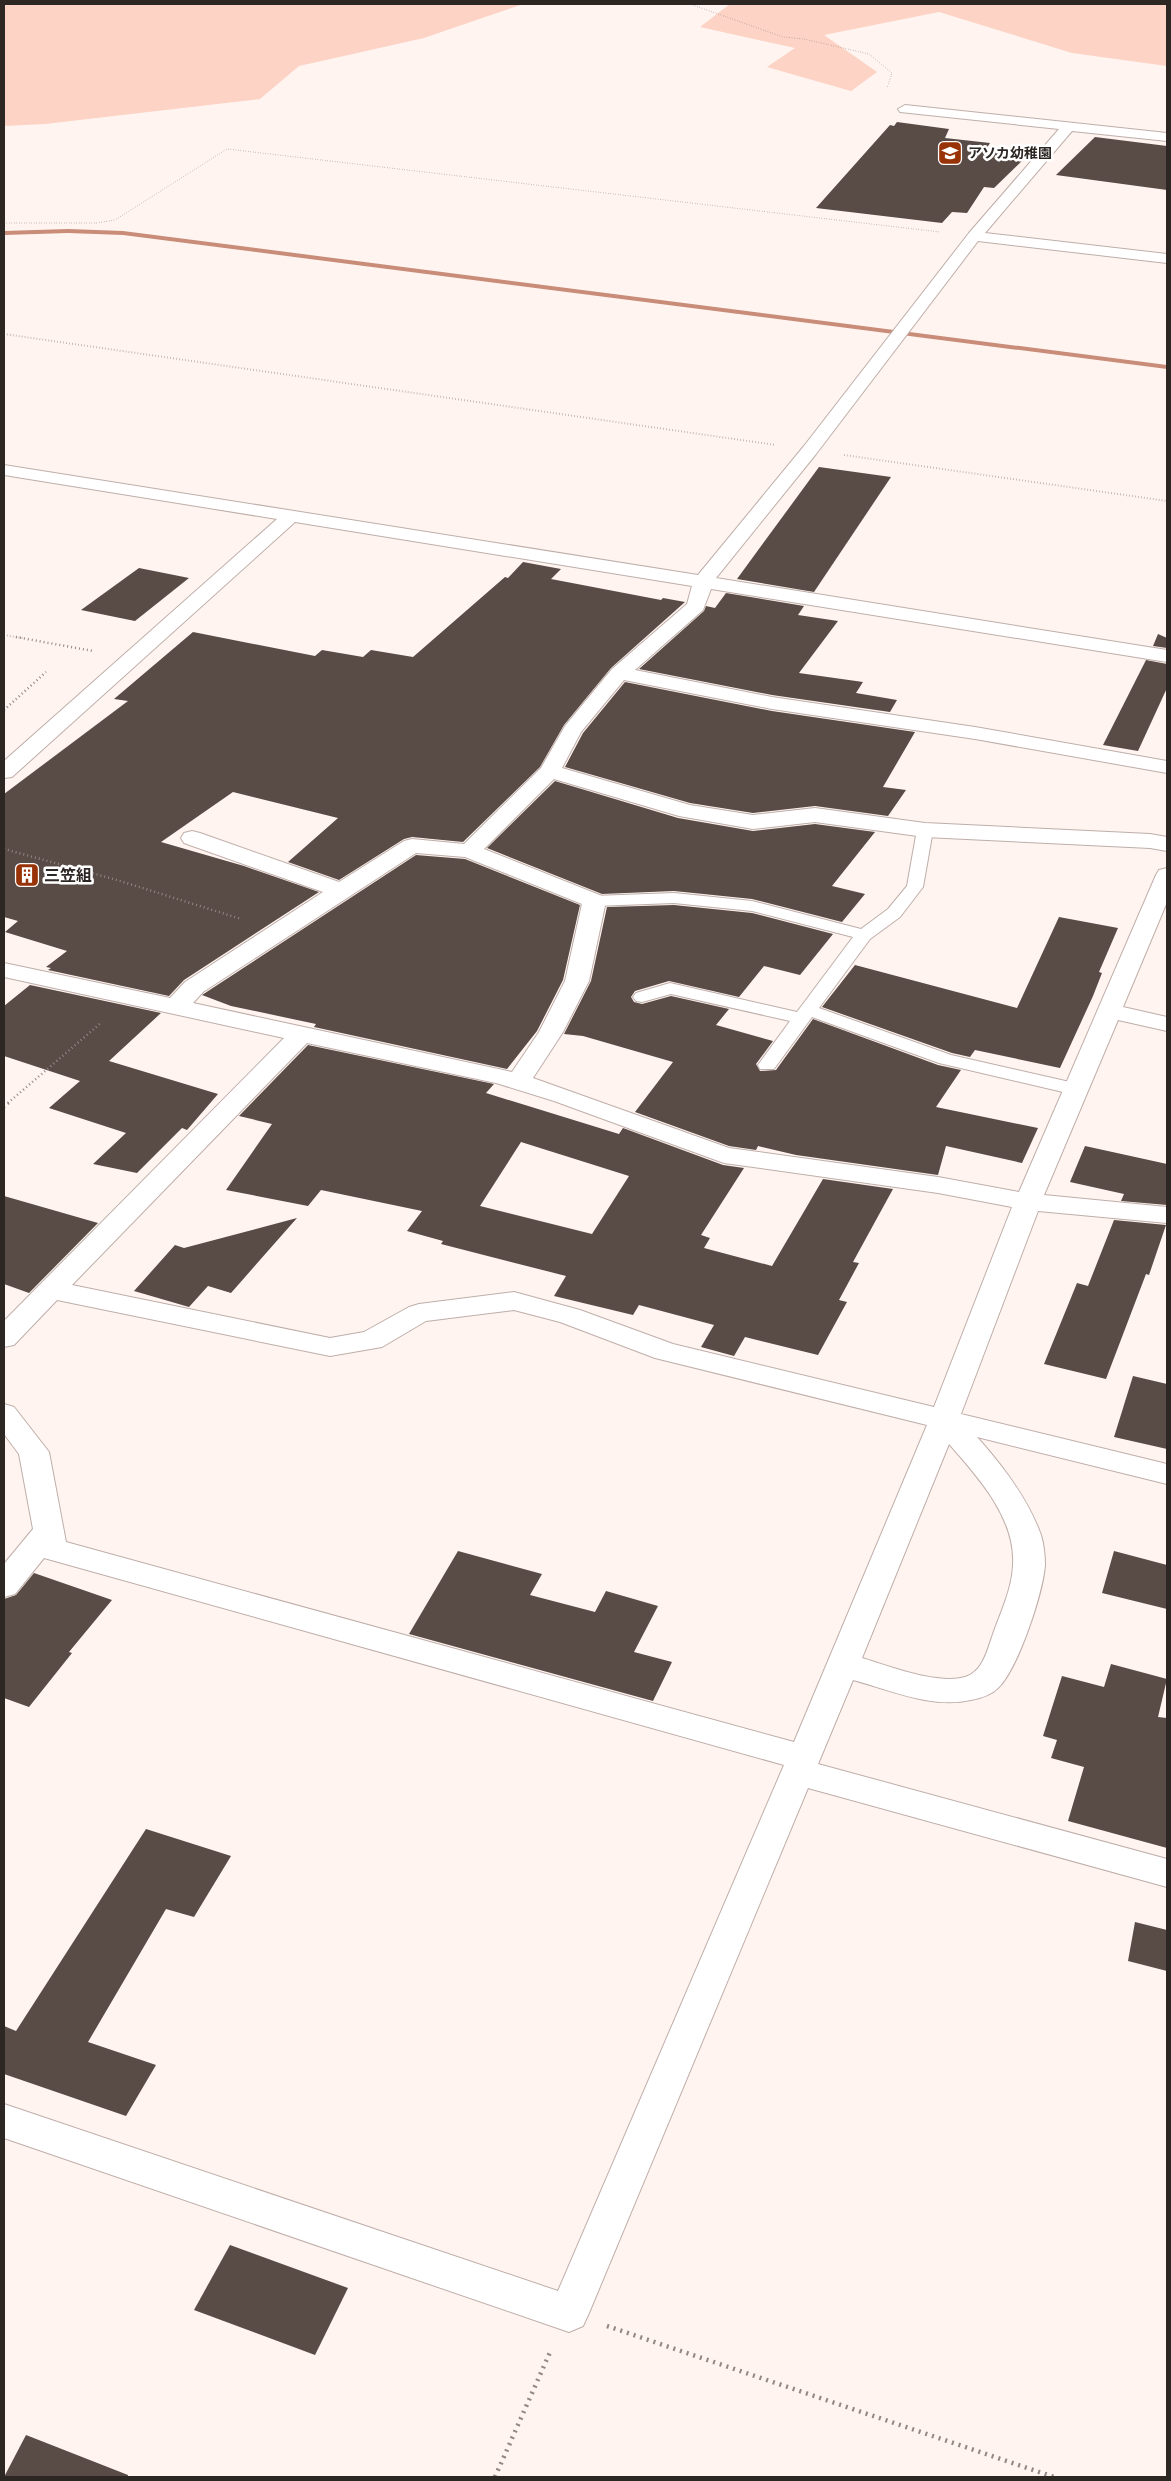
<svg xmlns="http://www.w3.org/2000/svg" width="1171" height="2481" font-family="'PT Sans','Noto Sans JP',sans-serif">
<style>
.green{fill:#fcd3c5}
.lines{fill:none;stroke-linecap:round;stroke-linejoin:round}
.stream{fill:#c88c78;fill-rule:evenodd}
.building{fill:#594b46;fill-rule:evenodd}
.lane-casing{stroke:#bfaea9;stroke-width:2}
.street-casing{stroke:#bfaea9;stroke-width:2}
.path-far4{stroke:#908885;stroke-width:1;stroke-dasharray:0.5 2;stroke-linecap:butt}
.path-far3{stroke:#908885;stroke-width:2;stroke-dasharray:0.5 2.5;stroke-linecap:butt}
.path-far2{stroke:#908885;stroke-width:2.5;stroke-dasharray:1 3;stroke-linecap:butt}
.path-far1{stroke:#908885;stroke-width:3;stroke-dasharray:1 4;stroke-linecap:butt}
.path{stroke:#908885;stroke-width:4.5;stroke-dasharray:2 5;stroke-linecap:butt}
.lane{fill:#fff;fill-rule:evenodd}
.street{fill:#fff;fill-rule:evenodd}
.labels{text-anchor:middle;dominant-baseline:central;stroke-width:5;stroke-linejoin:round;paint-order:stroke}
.far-poi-label{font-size:14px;font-weight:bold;fill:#2d2724;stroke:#fff;text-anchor:start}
.poi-label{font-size:16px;font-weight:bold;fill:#2d2724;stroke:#fff;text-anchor:start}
</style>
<rect width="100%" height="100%" fill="#fff4f0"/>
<g class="green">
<polygon points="4,4 523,4 424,38 299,66 260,99 45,124 4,126"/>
<polygon points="730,4 1167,4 1167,66 1072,53 939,12 824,35 877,72 851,91 767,67 795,48 700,27"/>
</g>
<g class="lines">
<polygon class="stream" points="68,229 123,231 1167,365 1167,369 123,235 68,233 4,235 4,231"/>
</g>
<g class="building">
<polygon points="897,122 949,129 945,138 990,143 985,151 1028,155 994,188 984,187 967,213 952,212 942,223 816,208 890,125 894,126"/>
<polygon points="1095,137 1167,146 1167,190 1056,175"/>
<polygon points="819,467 891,477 814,592 737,579"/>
<polygon points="523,562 561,569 551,579 661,600 663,598 685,602 611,668 564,725 540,767 463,842 412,837 404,839 339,880 288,862 338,818 233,792 161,842 244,866 319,892 184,980 169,996 48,970 51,968 46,967 67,951 5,932 18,921 4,917 4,794 128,701 114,699 193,632 315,656 322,650 363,657 371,650 413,657 505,577 508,578"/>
<polygon points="139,568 189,578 135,621 81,610"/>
<polygon points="726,593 804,606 798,615 838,621 799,673 863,682 856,693 897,700 890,712 772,695 639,669 704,611 706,606 715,608"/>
<polygon points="1158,634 1167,638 1167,648 1153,646"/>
<polygon points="1146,660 1167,664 1167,688 1138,751 1103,745"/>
<polygon points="625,682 772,711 915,732 883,787 906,790 888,816 815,806 753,813 690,803 565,767 583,733"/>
<polygon points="555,781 678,818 753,831 815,824 875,832 832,886 865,894 842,922 752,899 674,891 602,894 487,848"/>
<polygon points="416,855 465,859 580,905 563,980 537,1031 507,1069 314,1027 316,1024 231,1006 202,995"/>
<polygon points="674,905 752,913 833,934 800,975 764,966 739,997 669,981 635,991 631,997 634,1002 642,1004 671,996 729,1009 716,1025 773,1041 756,1064 760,1071 776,1070 813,1019 938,1065 961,1070 936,1107 1038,1128 1022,1163 946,1146 938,1175 796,1155 758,1146 756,1150 729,1146 635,1112 673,1062 583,1036 564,1034 591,981 607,907"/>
<polygon points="1059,917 1118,928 1099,972 1102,973 1093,996 1060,1068 975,1050 970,1057 952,1053 822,1007 855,965 1017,1008"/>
<polygon points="30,985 161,1013 109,1061 218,1094 187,1130 182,1128 137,1173 93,1164 126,1133 49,1108 80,1081 4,1056 4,1006"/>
<path d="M308,1045L494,1084L486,1093L619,1134L623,1128L723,1165L744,1168L701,1235L710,1238L704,1248L772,1266L823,1179L893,1189L853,1262L859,1263L839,1300L847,1302L818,1355L745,1337L734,1356L701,1347L714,1325L639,1305L633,1315L554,1296L566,1276L441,1244L443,1241L407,1231L422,1211L321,1190L308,1206L226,1190L272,1124L239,1116ZM521,1142L629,1176L592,1234L480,1206Z"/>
<polygon points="1085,1146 1167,1164 1167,1205 1121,1201 1124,1194 1070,1182"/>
<polygon points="4,1196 98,1223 29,1293 4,1284"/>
<polygon points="297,1218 231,1293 208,1286 189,1307 134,1291 175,1245 184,1248"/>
<polygon points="1114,1220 1166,1225 1149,1275 1146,1274 1106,1379 1044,1364 1077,1283 1088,1286"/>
<polygon points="1133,1376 1167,1384 1167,1449 1114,1437"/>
<polygon points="458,1551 542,1574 530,1595 595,1612 606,1591 658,1606 634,1652 672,1662 653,1701 409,1634"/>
<polygon points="1114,1551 1167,1565 1167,1609 1102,1593"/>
<polygon points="34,1573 112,1600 69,1652 72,1653 29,1707 4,1698 4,1599 16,1595"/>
<polygon points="1111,1664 1167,1679 1158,1717 1167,1718 1167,1848 1068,1821 1084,1767 1051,1758 1057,1740 1043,1736 1062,1676 1104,1687"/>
<polygon points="146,1829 231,1856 194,1917 166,1909 88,2042 156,2065 126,2116 4,2074 4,2026 16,2031"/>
<polygon points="1135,1922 1167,1930 1167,1971 1128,1961"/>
<polygon points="230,2245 348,2288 315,2355 194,2310"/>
<polygon points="26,2435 128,2475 128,2477 4,2477"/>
</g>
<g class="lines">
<defs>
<polygon id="lane" points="925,825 933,830 923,887 900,917 870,939 819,1008 951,1055 1083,1085 1085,1089 1083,1093 1076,1095 939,1063 812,1017 774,1069 760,1069 758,1065 790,1021 671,994 642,1002 636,1001 633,997 636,993 670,983 797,1012 853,937 752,911 674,903 594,906 588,905 586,901 588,897 594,896 674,893 752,901 861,929 888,909 907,886 917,830"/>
<path id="street" d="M905,105L1167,133V141L1072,131L985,233L1167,254V263L978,241L816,454L716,578L1167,650V662L711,589L703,610L635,670L772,697L975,727L1167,761V773L975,739L772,709L624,680L581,732L562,768L690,805L753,815L815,808L925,823L1150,834L1167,837V851L1150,848L925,837L815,822L753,829L679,816L554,779L484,849L602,896L606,901L589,981L563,1032L533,1078L729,1148L938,1177L1019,1192L1156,875L1159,870L1167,868V902L1123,1007L1167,1017V1031L1118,1020L1044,1195L1167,1207V1223L1038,1211L961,1414L1167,1464V1484L977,1437C1003,1466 1028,1499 1041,1535C1044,1545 1045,1556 1045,1565C1043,1593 1018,1669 998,1688C991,1695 981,1698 971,1700C932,1709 890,1690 853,1680L818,1764L1167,1859V1887L808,1788L589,2313L583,2326L569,2332L4,2138V2104L558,2291L784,1765L44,1558L15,1594L4,1597V1564L33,1529L19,1454L4,1434V1404L14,1407L49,1452L66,1542L794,1742L927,1425L655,1358L560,1322L514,1310L426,1321L382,1347L330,1356L57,1300L14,1345L4,1347V1321L284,1038L4,977V963L170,998L185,982L323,892L184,843L181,838L184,833L192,831L200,833L339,882L404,841L412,839L464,844L541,768L565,726L612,669L687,604L692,586L295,522L12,777L4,778V761L277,519L4,475V465L698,575L804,446L969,233L1059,129L900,112L898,109ZM416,853L465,857L582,904L565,981L539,1032L512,1072L193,1003L203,992ZM307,1043L496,1083L554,1101L724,1163L938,1193L1012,1207L934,1407L673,1344L580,1310L514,1292L419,1304L409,1307L364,1332L330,1338L72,1285ZM949,1444C977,1476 1016,1518 1013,1565C1012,1589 1001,1611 993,1634C988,1648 983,1672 965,1677C937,1685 889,1666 862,1658Z"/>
</defs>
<use href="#lane" class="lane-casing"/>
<use href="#street" class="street-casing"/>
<g class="path-far4">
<polyline points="690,4 783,37 804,39 869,54 892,73 887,88"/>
<polyline points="4,223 97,223 115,220 227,149 940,232"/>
</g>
<g class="path-far3">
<polyline points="4,334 776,445"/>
<polyline points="844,455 1167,501"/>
<polyline points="4,635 23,638"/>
</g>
<g class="path-far2">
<polyline points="16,637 93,651"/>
<polyline points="4,710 46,672"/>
<polyline points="4,849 117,880 241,919"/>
<polyline points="8,1103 102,1022"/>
</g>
<polyline class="path-far1" points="4,1107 10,1102"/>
<g class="path">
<polyline points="607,2326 1054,2477"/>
<polyline points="495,2477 551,2350"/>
</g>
<use href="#lane" class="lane"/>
<use href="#street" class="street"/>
</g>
<defs>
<symbol id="school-square" viewBox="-11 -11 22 22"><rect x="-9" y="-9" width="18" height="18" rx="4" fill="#983207" stroke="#fff"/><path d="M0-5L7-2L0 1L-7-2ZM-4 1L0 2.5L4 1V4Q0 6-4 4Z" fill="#fff"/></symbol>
<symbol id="building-square" viewBox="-11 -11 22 22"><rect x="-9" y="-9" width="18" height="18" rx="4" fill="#983207" stroke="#fff"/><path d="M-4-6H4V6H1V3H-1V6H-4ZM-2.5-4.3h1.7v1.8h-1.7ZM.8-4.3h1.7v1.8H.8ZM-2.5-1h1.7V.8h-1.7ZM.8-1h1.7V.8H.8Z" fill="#fff"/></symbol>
</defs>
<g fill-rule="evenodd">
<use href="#school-square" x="936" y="139" width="28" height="28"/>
<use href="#building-square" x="13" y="861" width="28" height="28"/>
</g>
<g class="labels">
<g class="far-poi-label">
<text x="968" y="153">アソカ幼稚園</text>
</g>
<g class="poi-label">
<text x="44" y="875">三笠組</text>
</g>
</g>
<rect width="1171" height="2481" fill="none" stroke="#2d2724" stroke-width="10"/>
</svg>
